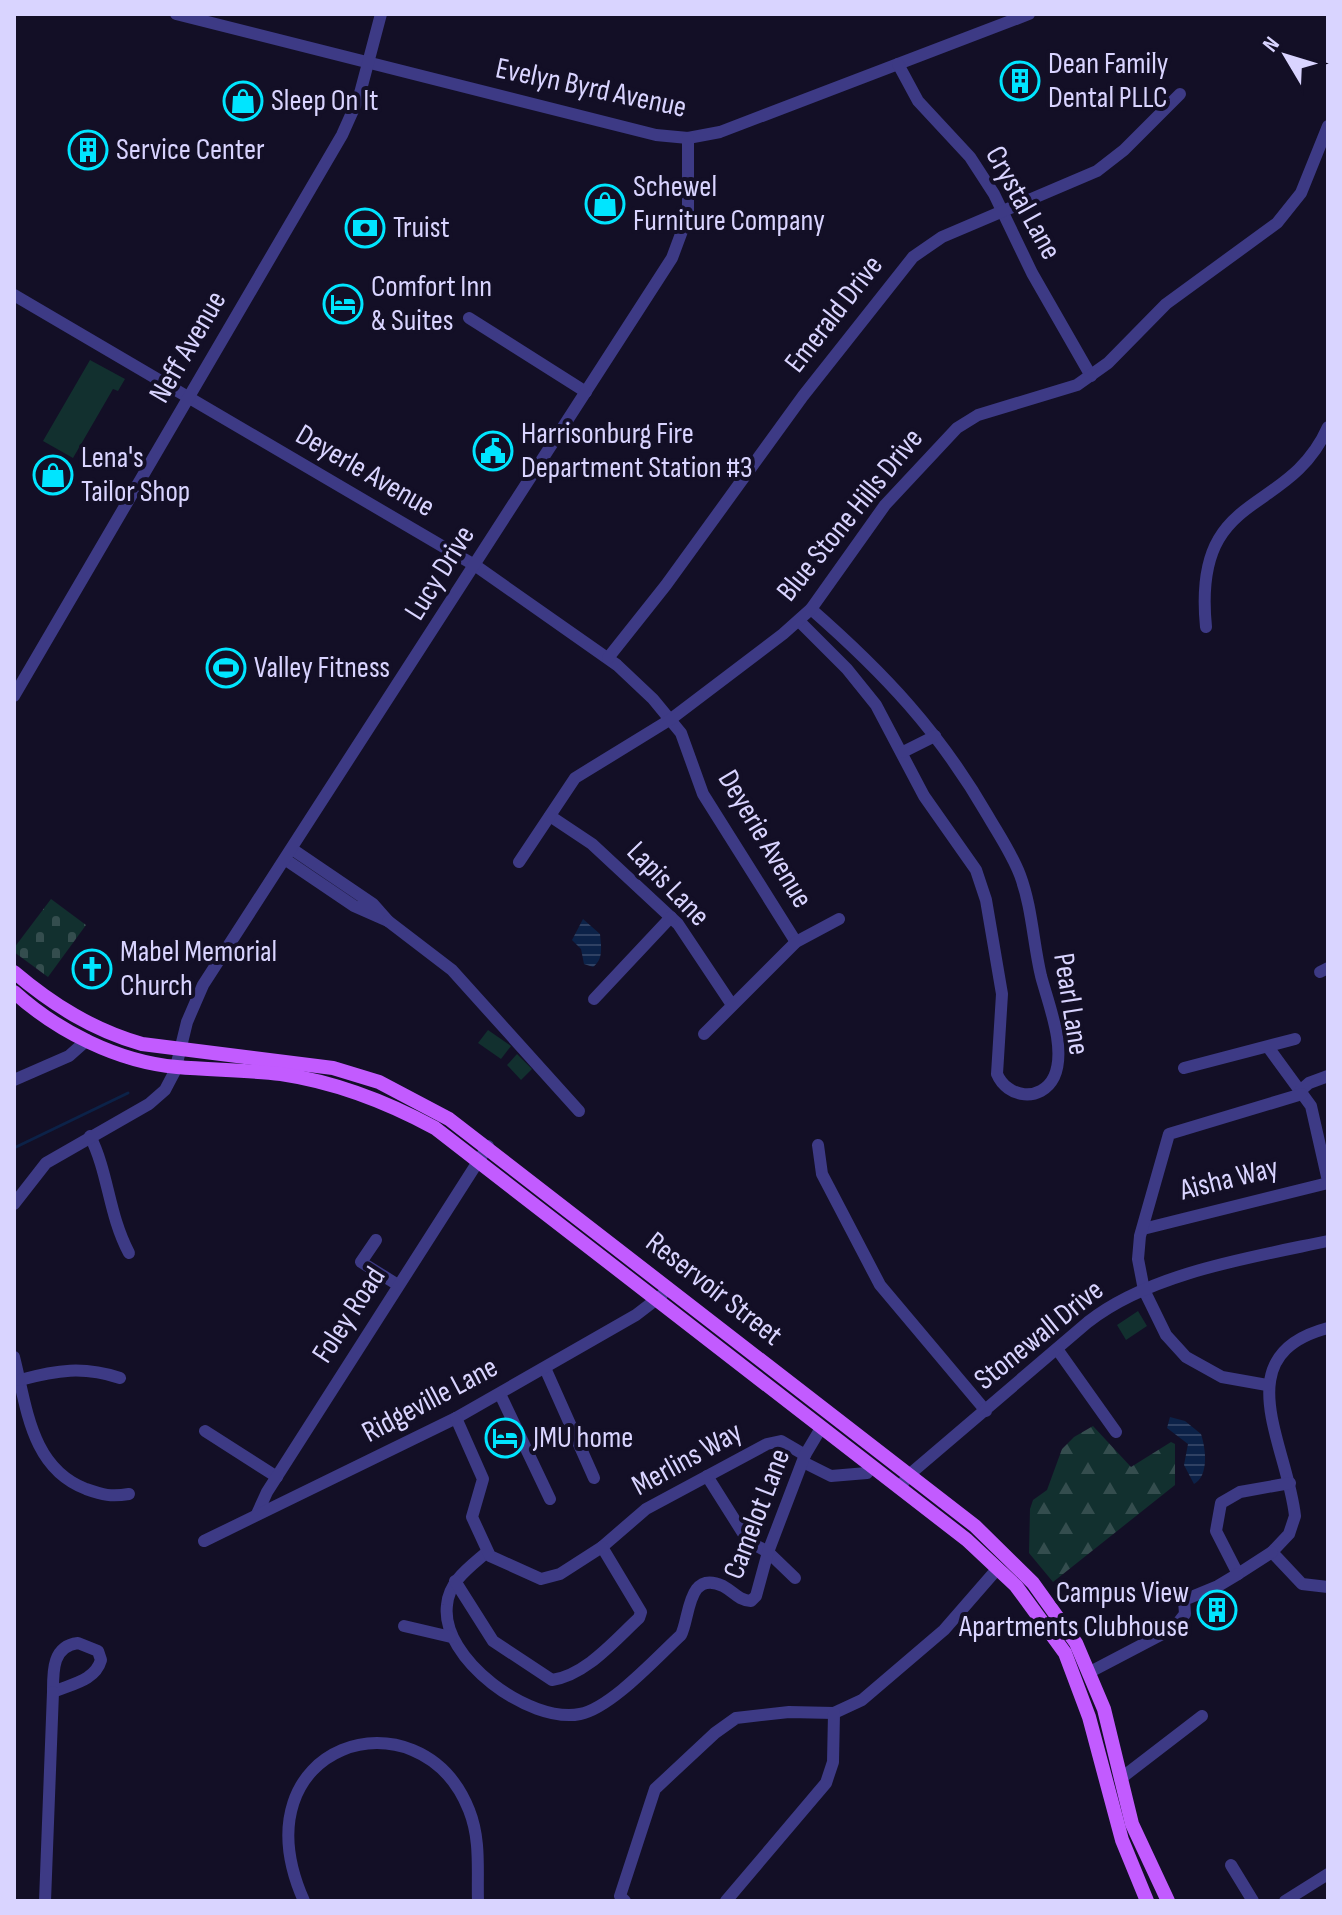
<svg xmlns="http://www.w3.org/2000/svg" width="1342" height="1915" font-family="'Sofia Sans Condensed',sans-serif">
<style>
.forest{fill:url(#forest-firs)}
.cemetery{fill:url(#cemetery-stones)}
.pitch{fill:#12302f}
.water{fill:url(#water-rules)}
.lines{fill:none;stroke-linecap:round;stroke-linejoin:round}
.stream{stroke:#0c2248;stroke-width:3}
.minor{stroke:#3d3a85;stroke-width:12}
.major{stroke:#c25bff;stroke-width:14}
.labels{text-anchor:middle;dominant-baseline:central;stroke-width:8;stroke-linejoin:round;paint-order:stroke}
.poi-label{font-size:30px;fill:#d9d4ff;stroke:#130f26;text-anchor:start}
.street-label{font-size:30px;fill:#d9d4ff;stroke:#130f26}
</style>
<defs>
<pattern id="forest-firs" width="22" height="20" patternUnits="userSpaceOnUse" patternTransform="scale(2)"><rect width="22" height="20" fill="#12302f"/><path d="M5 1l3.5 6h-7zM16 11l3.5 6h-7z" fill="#344d4e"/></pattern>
<pattern id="cemetery-stones" width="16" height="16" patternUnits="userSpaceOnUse" patternTransform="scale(2)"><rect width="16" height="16" fill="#12302f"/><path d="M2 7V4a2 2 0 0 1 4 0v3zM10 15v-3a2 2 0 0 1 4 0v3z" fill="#344d4e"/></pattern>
<pattern id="water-rules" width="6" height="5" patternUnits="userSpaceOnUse" patternTransform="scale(2)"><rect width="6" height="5" fill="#0c2248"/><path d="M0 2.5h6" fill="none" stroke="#2f4163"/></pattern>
</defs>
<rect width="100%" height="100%" fill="#130f26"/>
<polygon class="forest" points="1093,1426 1131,1467 1171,1442 1175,1444 1175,1485 1053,1582 1029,1553 1030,1509 1033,1500 1047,1490 1062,1449 1074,1437"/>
<polygon class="cemetery" points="51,899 86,925 48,977 14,952 14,948"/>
<g class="pitch">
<polygon points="90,360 125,379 118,391 113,389 73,458 43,441"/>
<polygon points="488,1030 511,1046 501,1059 478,1043"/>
<polygon points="517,1054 532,1069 521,1080 507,1065"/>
<polygon points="1138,1311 1147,1326 1126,1340 1117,1325"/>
</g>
<g class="water">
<path d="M583,919L600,934C601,946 604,959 593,967L584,964L581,949L572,940Z"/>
<path d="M1170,1417L1185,1421L1201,1434C1206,1449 1209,1476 1194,1484L1184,1465L1188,1444L1167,1428Z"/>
</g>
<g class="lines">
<polyline class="stream" points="14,1148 128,1093"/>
<g class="minor">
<polyline points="176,14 656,135 688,138 720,132 1029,14"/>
<polyline points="898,64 918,101 970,157 994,194 1032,273 1091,376"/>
<polyline points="14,295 476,566 617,665 653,699 681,733 703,794 796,942"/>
<polyline points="469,318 586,392"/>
<path d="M799,621L847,669L876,705L924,796L976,870L986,900L1002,994L997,1074C1007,1098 1041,1103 1054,1077C1067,1049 1048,1003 1041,976C1033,942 1032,907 1020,875C1012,854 999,835 988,816C939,731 884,673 811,609"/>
<path d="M1206,627C1192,487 1287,519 1328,427"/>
<polyline points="608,658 666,585 803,396 913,257 942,237 1097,171 1124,150 1180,94"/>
<polyline points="14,696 342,135 359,97 381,14"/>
<polyline points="903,752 935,736"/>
<polyline points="550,816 592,844 678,924 732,1005"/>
<polyline points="286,860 354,906 388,921 373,904 292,849"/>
<polyline points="519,862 575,778 671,719 783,634 811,609 885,505 957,428 978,415 1077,385 1108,363 1166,304 1277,223 1301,193 1328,126"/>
<polyline points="388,921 452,970 579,1111"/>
<polyline points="1320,972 1328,968"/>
<polyline points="594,999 671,917"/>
<polyline points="704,1034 796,942 839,919"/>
<polyline points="1268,1047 1311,1106 1328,1181"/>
<polyline points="1184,1068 1295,1039"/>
<polyline points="14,1080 69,1056 87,1040"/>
<polyline points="1300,1091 1309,1083 1328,1076"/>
<path d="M90,1136C109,1174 108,1213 129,1253"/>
<polyline points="818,1145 822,1174 880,1285 986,1411"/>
<polyline points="14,1204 46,1163 149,1104 165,1090 175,1071 187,1022 203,985 672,258 688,215 688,138"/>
<polyline points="1143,1229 1328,1183"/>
<polyline points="376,1240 361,1262 398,1285"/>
<path d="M1328,1328C1225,1355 1287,1443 1295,1516L1289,1534L1272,1552L1302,1584L1328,1587"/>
<polyline points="1057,1349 1116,1432"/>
<path d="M14,1357C27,1408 31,1468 86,1489C103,1495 111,1497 129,1494"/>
<polyline points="545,1368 594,1478"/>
<path d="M20,1380C57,1370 83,1366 120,1378"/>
<polyline points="1267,1385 1222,1377 1186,1357 1166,1335 1144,1290 1138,1259 1140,1236 1169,1134 1302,1094"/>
<polyline points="500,1394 550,1499"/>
<polyline points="205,1431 277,1477"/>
<polyline points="803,1462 831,1476 867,1473"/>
<polyline points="707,1476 748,1541 768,1552 795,1578"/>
<path d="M899,1488L910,1474L1088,1322C1150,1273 1252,1257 1328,1241"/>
<polyline points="257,1514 267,1492 488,1146"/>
<polyline points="204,1541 456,1418 636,1315 662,1295"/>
<polyline points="602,1547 646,1509 767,1444 781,1441 805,1455"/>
<path d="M487,1552C470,1567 449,1581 447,1605C440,1659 530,1724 580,1714C611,1708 657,1657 681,1635C690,1618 687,1569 723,1586C734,1592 738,1600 751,1601L756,1596L768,1552L805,1455L821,1428"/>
<polyline points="1272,1552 1238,1574 1216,1531 1221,1503 1240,1492 1290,1483"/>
<path d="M455,1581L493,1641L552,1680C586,1675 614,1641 639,1618L641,1612L602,1547L560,1574L541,1579L490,1556L472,1517L483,1479L456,1418"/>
<polyline points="404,1626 451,1637"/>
<path d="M78,1643L98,1651L101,1660C95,1681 71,1684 53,1692C53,1672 52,1646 78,1643Z"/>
<polyline points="1090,1672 1174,1628 1185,1614 1184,1600 1218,1586 1238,1574"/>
<polyline points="1120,1779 1202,1716"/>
<polyline points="1231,1865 1253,1901"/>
<polyline points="45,1901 53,1692"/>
<path d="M304,1901C234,1743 420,1687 469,1810C481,1840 477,1870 478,1901"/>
<polyline points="625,1901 620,1896 655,1789 715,1733 736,1718 789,1712 834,1713 862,1700 944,1630 998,1568"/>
<polyline points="726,1901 826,1783 833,1762 834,1713"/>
<polyline points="1285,1901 1328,1874"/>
</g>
<g class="major">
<path d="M14,972C53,1005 93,1030 142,1044L333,1068L379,1082L449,1119L975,1526L1033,1583L1076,1643L1104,1709L1132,1824L1168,1901"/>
<path d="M14,992C57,1031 118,1062 177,1067C212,1070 246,1070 281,1074C335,1082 387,1102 435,1128L967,1540L1016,1586L1065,1653L1089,1717L1122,1840L1147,1901"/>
</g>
</g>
<defs>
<symbol id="building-ring" viewBox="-11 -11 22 22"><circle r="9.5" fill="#130f26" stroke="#00e5ff" stroke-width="1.5"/><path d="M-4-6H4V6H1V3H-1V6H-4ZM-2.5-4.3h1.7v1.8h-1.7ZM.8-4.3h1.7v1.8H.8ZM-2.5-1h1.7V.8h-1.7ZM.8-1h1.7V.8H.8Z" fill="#00e5ff"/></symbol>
<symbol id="shop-ring" viewBox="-11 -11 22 22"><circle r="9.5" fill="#130f26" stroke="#00e5ff" stroke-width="1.5"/><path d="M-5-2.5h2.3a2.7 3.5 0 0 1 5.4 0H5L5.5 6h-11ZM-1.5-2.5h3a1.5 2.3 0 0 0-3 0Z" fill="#00e5ff"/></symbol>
<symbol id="bank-ring" viewBox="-11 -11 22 22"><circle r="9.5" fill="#130f26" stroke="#00e5ff" stroke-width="1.5"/><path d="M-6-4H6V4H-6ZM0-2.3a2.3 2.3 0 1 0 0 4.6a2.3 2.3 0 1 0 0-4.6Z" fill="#00e5ff"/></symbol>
<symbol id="hotel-ring" viewBox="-11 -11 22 22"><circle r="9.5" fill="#130f26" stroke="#00e5ff" stroke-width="1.5"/><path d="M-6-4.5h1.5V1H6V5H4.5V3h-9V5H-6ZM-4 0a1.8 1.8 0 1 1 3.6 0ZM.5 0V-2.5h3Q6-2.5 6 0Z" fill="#00e5ff"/></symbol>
<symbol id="civic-ring" viewBox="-11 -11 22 22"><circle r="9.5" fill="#130f26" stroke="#00e5ff" stroke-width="1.5"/><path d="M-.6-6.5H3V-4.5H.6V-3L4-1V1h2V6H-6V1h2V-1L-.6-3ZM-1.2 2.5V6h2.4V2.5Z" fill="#00e5ff"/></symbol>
<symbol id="stadium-ring" viewBox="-11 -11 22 22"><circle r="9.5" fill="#130f26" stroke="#00e5ff" stroke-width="1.5"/><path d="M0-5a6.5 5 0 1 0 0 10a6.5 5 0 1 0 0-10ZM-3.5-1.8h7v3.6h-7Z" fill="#00e5ff"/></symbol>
<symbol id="church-ring" viewBox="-11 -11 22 22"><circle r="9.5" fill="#130f26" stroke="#00e5ff" stroke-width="1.5"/><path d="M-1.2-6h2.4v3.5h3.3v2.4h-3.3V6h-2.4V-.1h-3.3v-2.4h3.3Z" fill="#00e5ff"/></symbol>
</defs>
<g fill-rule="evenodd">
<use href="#building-ring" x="998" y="59" width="44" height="44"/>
<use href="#shop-ring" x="221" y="79" width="44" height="44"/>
<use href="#building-ring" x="66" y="128" width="44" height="44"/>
<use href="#shop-ring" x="583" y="182" width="44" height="44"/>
<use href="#bank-ring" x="343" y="206" width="44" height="44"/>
<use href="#hotel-ring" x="321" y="282" width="44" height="44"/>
<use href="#civic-ring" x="471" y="429" width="44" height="44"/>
<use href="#shop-ring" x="31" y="453" width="44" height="44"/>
<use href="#stadium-ring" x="204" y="646" width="44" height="44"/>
<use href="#church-ring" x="70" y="947" width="44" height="44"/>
<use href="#hotel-ring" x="483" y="1416" width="44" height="44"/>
<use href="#building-ring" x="1195" y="1588" width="44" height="44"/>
</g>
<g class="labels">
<g class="poi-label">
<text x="1048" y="64">Dean Family<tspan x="1048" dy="34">Dental PLLC</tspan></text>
<text x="271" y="101">Sleep On It</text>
<text x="116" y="150">Service Center</text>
<text x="633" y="187">Schewel<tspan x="633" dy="34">Furniture Company</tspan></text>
<text x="393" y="228">Truist</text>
<text x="371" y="287">Comfort Inn<tspan x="371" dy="34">&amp; Suites</tspan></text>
<text x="521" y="434">Harrisonburg Fire<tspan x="521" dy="34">Department Station #3</tspan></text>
<text x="81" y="458">Lena's<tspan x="81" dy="34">Tailor Shop</tspan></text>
<text x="254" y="668">Valley Fitness</text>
<text x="120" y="952">Mabel Memorial<tspan x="120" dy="34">Church</tspan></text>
<text x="533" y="1438">JMU home</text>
<text x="1189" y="1593" text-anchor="end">Campus View<tspan x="1189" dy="34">Apartments Clubhouse</tspan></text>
</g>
<g class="street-label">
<text transform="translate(591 88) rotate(12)">Evelyn Byrd Avenue</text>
<text transform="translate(1023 203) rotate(61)">Crystal Lane</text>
<text transform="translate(834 314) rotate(-52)">Emerald Drive</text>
<text transform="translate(188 347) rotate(-60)">Neff Avenue</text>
<text transform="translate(365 471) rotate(30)">Deyerle Avenue</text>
<text transform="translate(850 515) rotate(-51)">Blue Stone Hills Drive</text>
<text transform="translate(440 573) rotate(-58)">Lucy Drive</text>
<text transform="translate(765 839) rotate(59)">Deyerie Avenue</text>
<text transform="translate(668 884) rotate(46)">Lapis Lane</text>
<text transform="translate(1071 1004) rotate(81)">Pearl Lane</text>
<text transform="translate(1229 1179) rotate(-14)">Aisha Way</text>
<text transform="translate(714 1289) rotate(38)">Reservoir Street</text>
<text transform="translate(349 1315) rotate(-57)">Foley Road</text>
<text transform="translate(1039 1335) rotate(-39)">Stonewall Drive</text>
<text transform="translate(430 1400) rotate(-28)">Ridgeville Lane</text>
<text transform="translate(687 1459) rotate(-29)">Merlins Way</text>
<text transform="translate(757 1514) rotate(-69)">Camelot Lane</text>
</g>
</g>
<rect width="1342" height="1915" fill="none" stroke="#d9d4ff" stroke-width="32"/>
<g transform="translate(1286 56) rotate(308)" stroke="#130f26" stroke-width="6" paint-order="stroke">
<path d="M0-6L14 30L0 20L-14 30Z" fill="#d9d4ff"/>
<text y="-12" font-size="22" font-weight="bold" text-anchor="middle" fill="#d9d4ff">N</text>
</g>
</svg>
